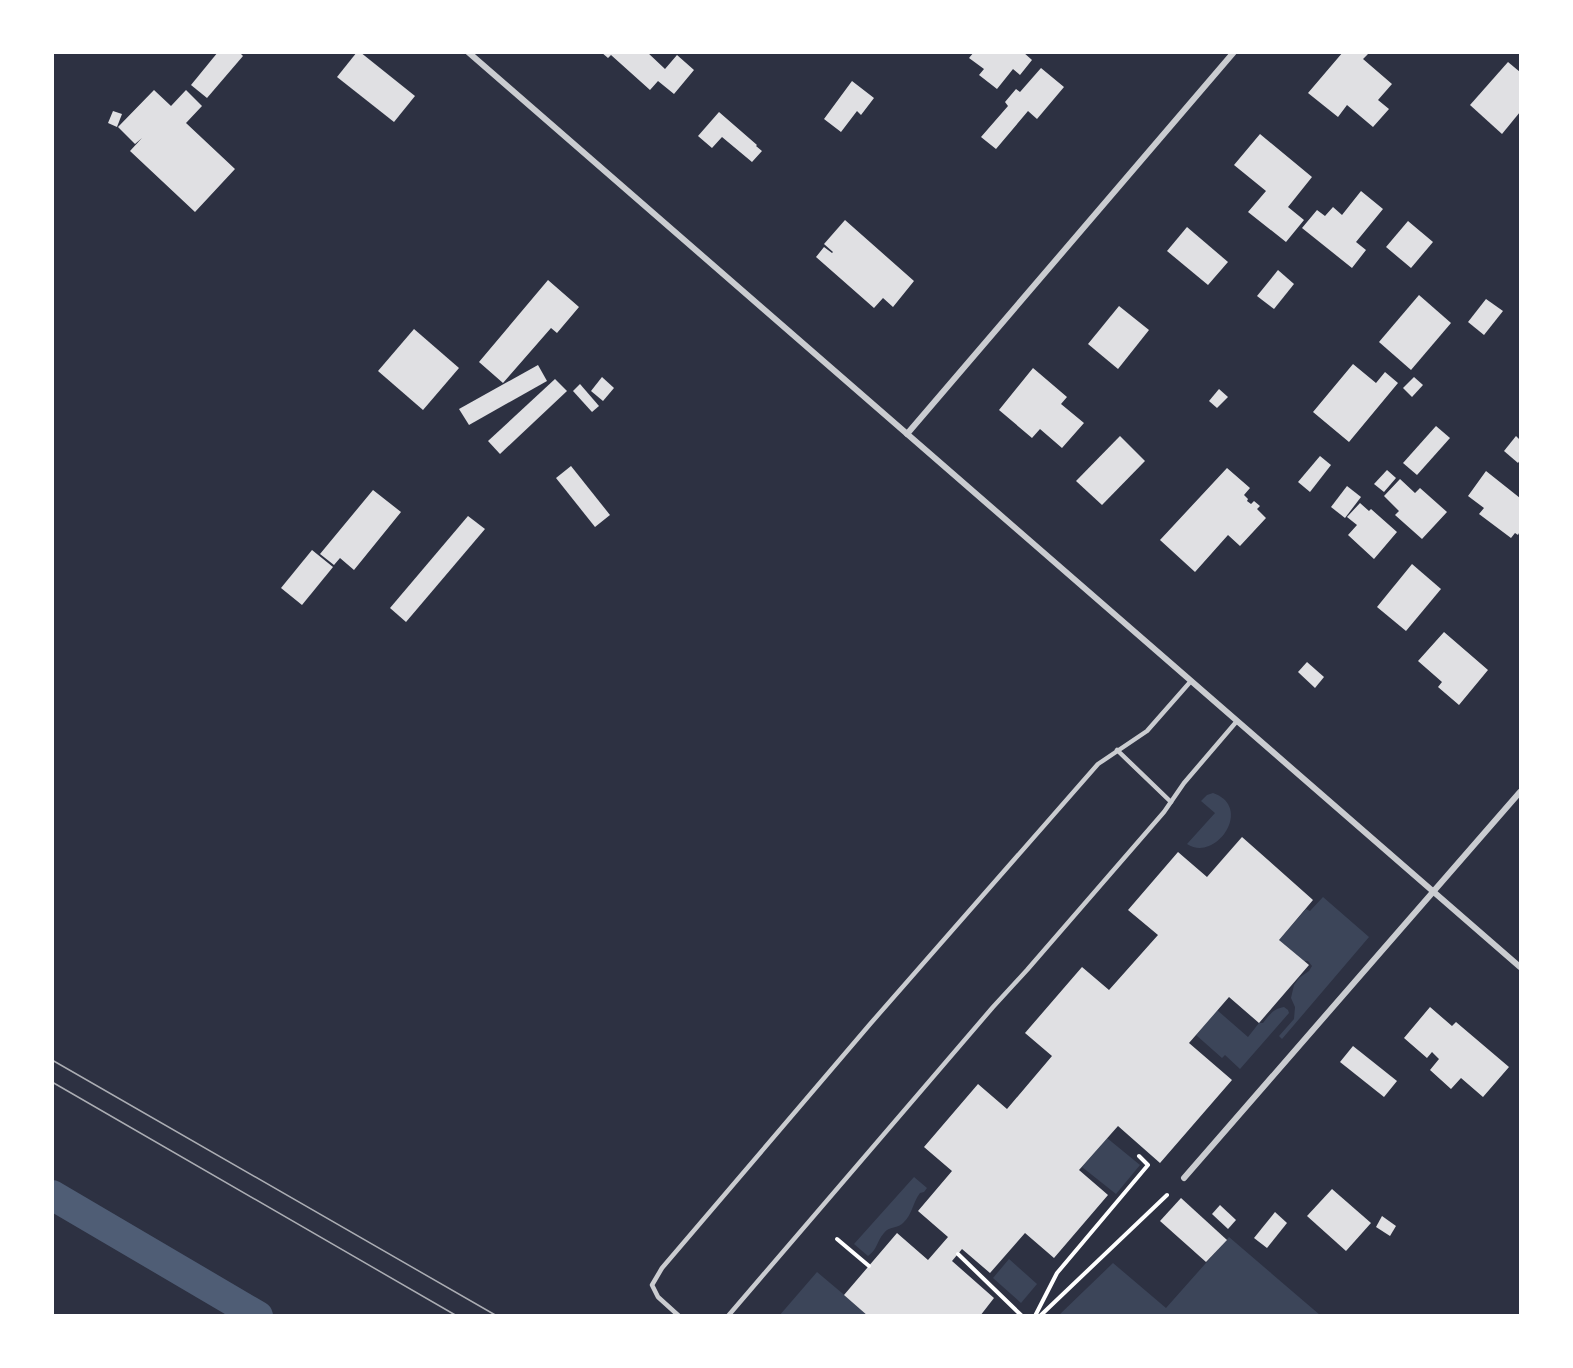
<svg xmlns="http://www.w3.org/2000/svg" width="1573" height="1368" font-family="'Noto Sans',sans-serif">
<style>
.green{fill:#3c4559}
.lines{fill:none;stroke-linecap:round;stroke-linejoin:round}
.canal{stroke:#4f5d75;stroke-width:30}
.building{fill:#e0e0e3}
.path{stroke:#fff;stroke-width:4}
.service{stroke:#caccd0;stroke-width:4.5}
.minor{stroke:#caccd0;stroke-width:6}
.tram{stroke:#abadb3;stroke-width:1.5}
</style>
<rect width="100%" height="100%" fill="#2d3142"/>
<g class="green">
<path d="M1213,793C1254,807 1216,863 1187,844L1215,813L1201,801L1207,795Z"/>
<polygon points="1323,897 1369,937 1282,1039 1279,1036 1294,1019 1295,1007 1291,998 1294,985 1299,978 1309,971 1312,966 1308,961 1304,961 1279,940 1306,909 1310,911"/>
<path d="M1284,1007L1288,1010L1289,1013L1240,1069L1225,1055L1222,1058L1196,1035L1217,1010L1248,1037L1259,1023H1263C1270,1014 1273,1009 1284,1007Z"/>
<polygon points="1107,1138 1140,1165 1116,1194 1082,1167"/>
<path d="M914,1177L927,1188L924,1192L920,1193C913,1202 912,1215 904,1222C898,1229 889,1226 884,1233C876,1242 878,1249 868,1256L854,1244Z"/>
<polygon points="1229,1237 1320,1315 1058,1316 1113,1263 1166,1308"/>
<polygon points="1009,1259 1037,1284 1021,1303 993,1278"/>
<polygon points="817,1272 868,1315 779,1316"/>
</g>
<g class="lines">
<polyline class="canal" points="52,1195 258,1316"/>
</g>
<g class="building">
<polygon points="218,52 239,52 243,56 207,98 191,85"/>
<polygon points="357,52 360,52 415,96 394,122 337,77"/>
<polygon points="601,52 647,52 665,69 677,55 694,70 674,94 658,81 650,90 611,55 608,58"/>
<polygon points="974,52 1023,52 1032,60 1020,75 1013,69 997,89 979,75 984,69 969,58"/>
<polygon points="1343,52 1367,52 1368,54 1363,59 1392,84 1378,100 1389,109 1373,127 1347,105 1338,117 1308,93"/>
<polygon points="1508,62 1520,72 1520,112 1502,134 1470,105"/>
<polygon points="1041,68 1064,87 1037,119 1028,111 996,149 981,137 1008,106 1005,102 1016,89 1020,92"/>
<polygon points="852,81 874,98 861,115 857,111 841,132 824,119"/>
<polygon points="154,90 171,106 186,90 202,106 186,123 235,169 195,212 130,151 142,138 135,144 118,127"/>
<polygon points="113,111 122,114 117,127 108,123"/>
<polygon points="719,112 757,145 756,146 762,151 752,162 722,137 712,148 698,136"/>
<polygon points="1260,134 1312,177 1288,207 1304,220 1286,242 1248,212 1266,191 1234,165"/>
<polygon points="1361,191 1383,209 1356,242 1366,250 1352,268 1302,228 1317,210 1325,216 1333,207 1342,215"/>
<polygon points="845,220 914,281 893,307 883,298 874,308 816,257 824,247 832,253 833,252 824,244"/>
<polygon points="1408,221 1433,242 1411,268 1386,247"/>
<polygon points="1187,227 1228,262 1208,285 1167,251"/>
<polygon points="1278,270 1294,284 1274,309 1257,296"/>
<polygon points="548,280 579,307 557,333 551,328 503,383 479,362"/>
<polygon points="1419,295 1451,323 1411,370 1379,342"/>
<polygon points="1486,299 1503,311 1484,335 1468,322"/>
<polygon points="1119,306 1149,330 1118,369 1088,344"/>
<polygon points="414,329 459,368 423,410 378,371"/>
<polygon points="1353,364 1376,383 1385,372 1398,383 1349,442 1313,412"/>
<polygon points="538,365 547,381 469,425 459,409"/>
<polygon points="1033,368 1067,397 1061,404 1084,423 1062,448 1040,429 1032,438 999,410"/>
<polygon points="602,377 614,388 603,401 591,391"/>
<polygon points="1414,377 1423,385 1412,397 1403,388"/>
<polygon points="555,379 567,391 500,454 488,441"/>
<polygon points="580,384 599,406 592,412 573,391"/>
<polygon points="1219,389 1228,397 1217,408 1209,401"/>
<polygon points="1436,426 1450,438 1417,475 1403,463"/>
<polygon points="1120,436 1145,461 1102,505 1076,481"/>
<polygon points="1516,436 1520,440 1520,460 1518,463 1504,451"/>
<polygon points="1320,456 1331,465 1310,492 1298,482"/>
<polygon points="571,466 610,515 595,527 556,478"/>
<polygon points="1227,468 1250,488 1244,495 1248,499 1247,501 1251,504 1254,501 1260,506 1257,509 1266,518 1240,546 1228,535 1195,572 1160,540"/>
<polygon points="1387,470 1396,478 1384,492 1374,484"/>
<polygon points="1486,471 1520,498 1520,531 1518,535 1515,533 1511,538 1479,514 1484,508 1468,496"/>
<polygon points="1400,479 1415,493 1420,488 1447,512 1422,539 1395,515 1399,511 1384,496"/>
<polygon points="1347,486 1361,497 1345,518 1331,507"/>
<polygon points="373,490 401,512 354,570 340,558 334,565 320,554"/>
<polygon points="1360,503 1369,511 1371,509 1397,532 1374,559 1348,535 1357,525 1347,517"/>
<polygon points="468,516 485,529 406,622 390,608"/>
<polygon points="312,550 333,567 302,605 281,588"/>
<polygon points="1412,564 1441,589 1406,631 1377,607"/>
<polygon points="1444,632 1488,670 1459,705 1438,687 1442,682 1418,661"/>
<polygon points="1307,662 1324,677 1315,688 1298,672"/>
<polygon points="1242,837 1313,900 1279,940 1309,965 1259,1023 1229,997 1189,1043 1232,1080 1160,1163 1118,1126 1079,1170 1108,1195 1054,1258 1025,1233 990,1273 962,1249 952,1261 994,1298 980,1316 868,1316 844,1295 897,1233 928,1260 948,1237 918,1211 952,1171 924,1147 978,1084 1007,1109 1052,1056 1025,1033 1082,967 1109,990 1158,935 1128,910 1178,852 1207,877"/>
<polygon points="1430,1007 1452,1026 1456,1022 1509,1067 1483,1097 1461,1078 1451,1089 1430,1070 1439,1059 1432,1052 1427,1058 1404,1038"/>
<polygon points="1353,1046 1397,1081 1384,1097 1340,1062"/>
<polygon points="1332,1189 1371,1223 1346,1251 1307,1216"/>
<polygon points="1181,1198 1227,1240 1206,1262 1160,1221"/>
<polygon points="1220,1205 1236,1220 1228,1229 1212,1214"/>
<polygon points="1275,1212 1287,1223 1267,1248 1254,1238"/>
<polygon points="1382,1216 1396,1226 1390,1236 1376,1227"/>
</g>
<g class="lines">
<g class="path">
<polyline points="837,1239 869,1266"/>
<polyline points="958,1254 1022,1316"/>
<polyline points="1035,1316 1057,1273 1148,1165 1139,1156"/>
<polyline points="1040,1316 1167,1195"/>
</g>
<g class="service">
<polyline points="1117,750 1171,802"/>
<polyline points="679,1316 658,1297 652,1285 662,1268 871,1023 1098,764 1147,731 1191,681"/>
<polyline points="728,1316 993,1007 1027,970 1164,812 1184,783 1237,721"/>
</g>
<g class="minor">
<polyline points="468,52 1520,967"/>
<polyline points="907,434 1234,52"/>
<polyline points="1184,1178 1520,792"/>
</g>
<g class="tram">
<polyline points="52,1060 497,1316"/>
<polyline points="52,1082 457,1316"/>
</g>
</g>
<rect width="1573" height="1368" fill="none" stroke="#ffffff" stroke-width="108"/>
</svg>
